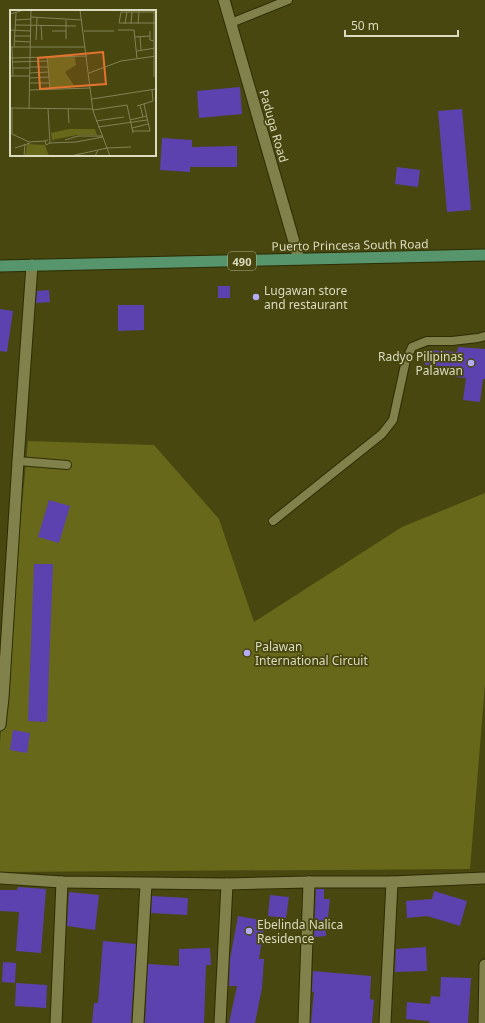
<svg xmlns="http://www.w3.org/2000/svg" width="485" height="1023" font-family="'Noto Sans',sans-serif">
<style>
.green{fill:#68681a}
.building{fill:#5c42ae}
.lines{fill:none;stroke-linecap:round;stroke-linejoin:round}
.service-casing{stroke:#2d2d03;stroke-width:10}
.minor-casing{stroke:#2d2d03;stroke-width:13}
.primary-casing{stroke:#2d2d03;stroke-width:13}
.service{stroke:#80814b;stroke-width:8}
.minor{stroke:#80814b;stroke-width:11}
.primary{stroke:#57956d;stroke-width:11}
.poi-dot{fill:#b5acf8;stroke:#484710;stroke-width:1.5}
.labels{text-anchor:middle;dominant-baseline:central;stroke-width:3.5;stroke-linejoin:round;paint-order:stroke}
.shield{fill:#484710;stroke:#aeaf8a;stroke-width:1}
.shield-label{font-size:11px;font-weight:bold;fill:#dadbbf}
.street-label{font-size:12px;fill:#dadbbf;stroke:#484710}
.poi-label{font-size:12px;fill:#dadbbf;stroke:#484710;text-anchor:start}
.inset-road{fill:none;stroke:#828256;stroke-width:1}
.view{fill:#e57330;fill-opacity:0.15;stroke:#e57330;stroke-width:2}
.inset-edge{fill:none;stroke:#dadbbf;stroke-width:2}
</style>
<rect width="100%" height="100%" fill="#484710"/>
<polygon class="green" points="28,441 154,445 219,519 254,622 402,527 485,493 485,684 470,869 0,872 0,742"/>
<g class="building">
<polygon points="240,87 242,114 199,118 197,91"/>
<polygon points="462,109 471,210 447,212 438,111"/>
<polygon points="162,138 192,140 192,147 237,146 237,167 190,167 190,172 160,170"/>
<polygon points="397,167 420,170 418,187 395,184"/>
<rect x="218" y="286" width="12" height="12"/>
<polygon points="49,290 50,302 36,303 37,291"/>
<polygon points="118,305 144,305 144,330 118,331"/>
<polygon points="0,309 13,311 7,352 0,351"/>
<polygon points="458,347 485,349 485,379 483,379 480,402 463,400 466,378 455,377 456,367 425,365 426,350 457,352"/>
<polygon points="49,500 70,506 59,543 38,537"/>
<polygon points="34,564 53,564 47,722 28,721"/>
<polygon points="13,730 30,733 27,753 10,750"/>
<polygon points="18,887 46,889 41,953 16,951 19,912 0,911 0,890 17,890"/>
<polygon points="316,889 324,889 324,899 330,899 328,918 325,917 326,936 314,937"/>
<polygon points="434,891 467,901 460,926 427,916 407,918 406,901 432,899"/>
<polygon points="69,892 99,895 95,930 67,926"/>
<polygon points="270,895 289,897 286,918 268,916"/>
<polygon points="152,896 188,898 187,915 151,913"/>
<polygon points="238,916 265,921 259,959 264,959 262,988 255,1023 229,1023 237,986 229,986 230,959"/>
<polygon points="103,941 136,944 131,1023 92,1023 94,1003 98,1003"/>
<polygon points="426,947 427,971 395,972 396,949"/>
<polygon points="210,948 211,965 206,965 204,1023 145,1023 148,964 179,966 179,949"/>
<polygon points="3,962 16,963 15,983 2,982"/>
<polygon points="313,971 371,976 370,999 374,1000 372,1023 311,1023 314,992 312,992"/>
<polygon points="441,977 471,978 468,1023 429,1023 429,1021 406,1019 407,1002 430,1004 431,996 440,997"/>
<polygon points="16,983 47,985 46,1008 15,1006"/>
</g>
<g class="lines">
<defs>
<g id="service">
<polyline points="231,23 288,0"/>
<polyline points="18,461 67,465"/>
<polyline points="273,521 382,434 393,420 406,360 412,347 427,341 452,341 478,338 485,336"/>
</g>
<g id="minor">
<polyline points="224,0 299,259"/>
<polyline points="0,725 3,698 18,461 32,265"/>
<polyline points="0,878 62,882 227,884 309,882 392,882 485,878"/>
<polyline points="56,1023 62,882"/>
<polyline points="138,1023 146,884"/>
<polyline points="220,1023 227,884"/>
<polyline points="304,1023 309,882"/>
<polyline points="385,1023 392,882"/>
<polyline points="484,1023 485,965"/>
</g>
<polyline id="primary" points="0,266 485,255"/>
</defs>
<use href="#service" class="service-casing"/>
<use href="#minor" class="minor-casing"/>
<use href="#primary" class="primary-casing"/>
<use href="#service" class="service"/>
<use href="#minor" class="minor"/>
<use href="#primary" class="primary"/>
</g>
<g class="poi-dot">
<circle cx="256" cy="297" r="4"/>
<circle cx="471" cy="363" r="4"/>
<circle cx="247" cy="653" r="4"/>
<circle cx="249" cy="931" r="4"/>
</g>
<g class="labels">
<rect class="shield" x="228" y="252" width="28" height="18" rx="3"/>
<g class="shield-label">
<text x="242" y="261">490</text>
</g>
<g class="street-label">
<text transform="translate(274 126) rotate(74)">Paduga Road</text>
<text transform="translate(350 245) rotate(-1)">Puerto Princesa South Road</text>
</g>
<g class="poi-label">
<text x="264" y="290">Lugawan store<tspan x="264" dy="14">and restaurant</tspan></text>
<text x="463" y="356" text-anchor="end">Radyo Pilipinas<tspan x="463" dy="14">Palawan</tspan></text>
<text x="255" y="646">Palawan<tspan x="255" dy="14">International Circuit</tspan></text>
<text x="257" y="924">Ebelinda Nalica<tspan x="257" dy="14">Residence</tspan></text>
</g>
</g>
<g transform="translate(10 10)">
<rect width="146" height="146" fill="#484710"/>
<path d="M37,46L65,47L66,55L55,62L65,77H40ZM59,119H85L87,125H67L42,130L41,123ZM17,134L35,135L39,146H15Z" fill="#68681a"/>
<path class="inset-road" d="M70,0L83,101L100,146M144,2H111L109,13H145M0,4L14,0M21,7L72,10M5,10L21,9M115,14L117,2M121,14L122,2M128,14L129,2M5,15L66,16M31,15L32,30M0,20L21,21M108,20H124L127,48M42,21H56M74,21H104M140,21V30L144,31M4,26H20M125,27L140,26M130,27L131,40M56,29V10M26,30L27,8M4,31L20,32M0,37H75M2,37L3,66M4,37L6,3M127,41L145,38M144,45V1M144,45V67M37,46L40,79M0,48L77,46M2,52L37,51M20,57H38M3,58H20M20,63L38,62M79,63L111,51L146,46M0,66H19M20,68L39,67M20,73H39M20,80L80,78M82,89L146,79M130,95L133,107M127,96L143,91L142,80M0,98L83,99M2,98V124L19,132L35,131M19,98L21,0M58,98L59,113M38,99L40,133L36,135L35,131L38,130M83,100L117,95L123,123M120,110L137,106M86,111L114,107M88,117L137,110M122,118L138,114M123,121H140L134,94M55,130L68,126H92M40,133L66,132L93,127M5,138L20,133M97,138L121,137M14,146L15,134M61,146L88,140M85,146L88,140L97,138"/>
<path class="view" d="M93,42L96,74L30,79L28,48Z"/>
<rect width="146" height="146" class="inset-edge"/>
</g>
<path d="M345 30v6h113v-6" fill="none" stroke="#dadbbf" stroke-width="2"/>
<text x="351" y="30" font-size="12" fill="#dadbbf" stroke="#484710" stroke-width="3" paint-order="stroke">50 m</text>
</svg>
